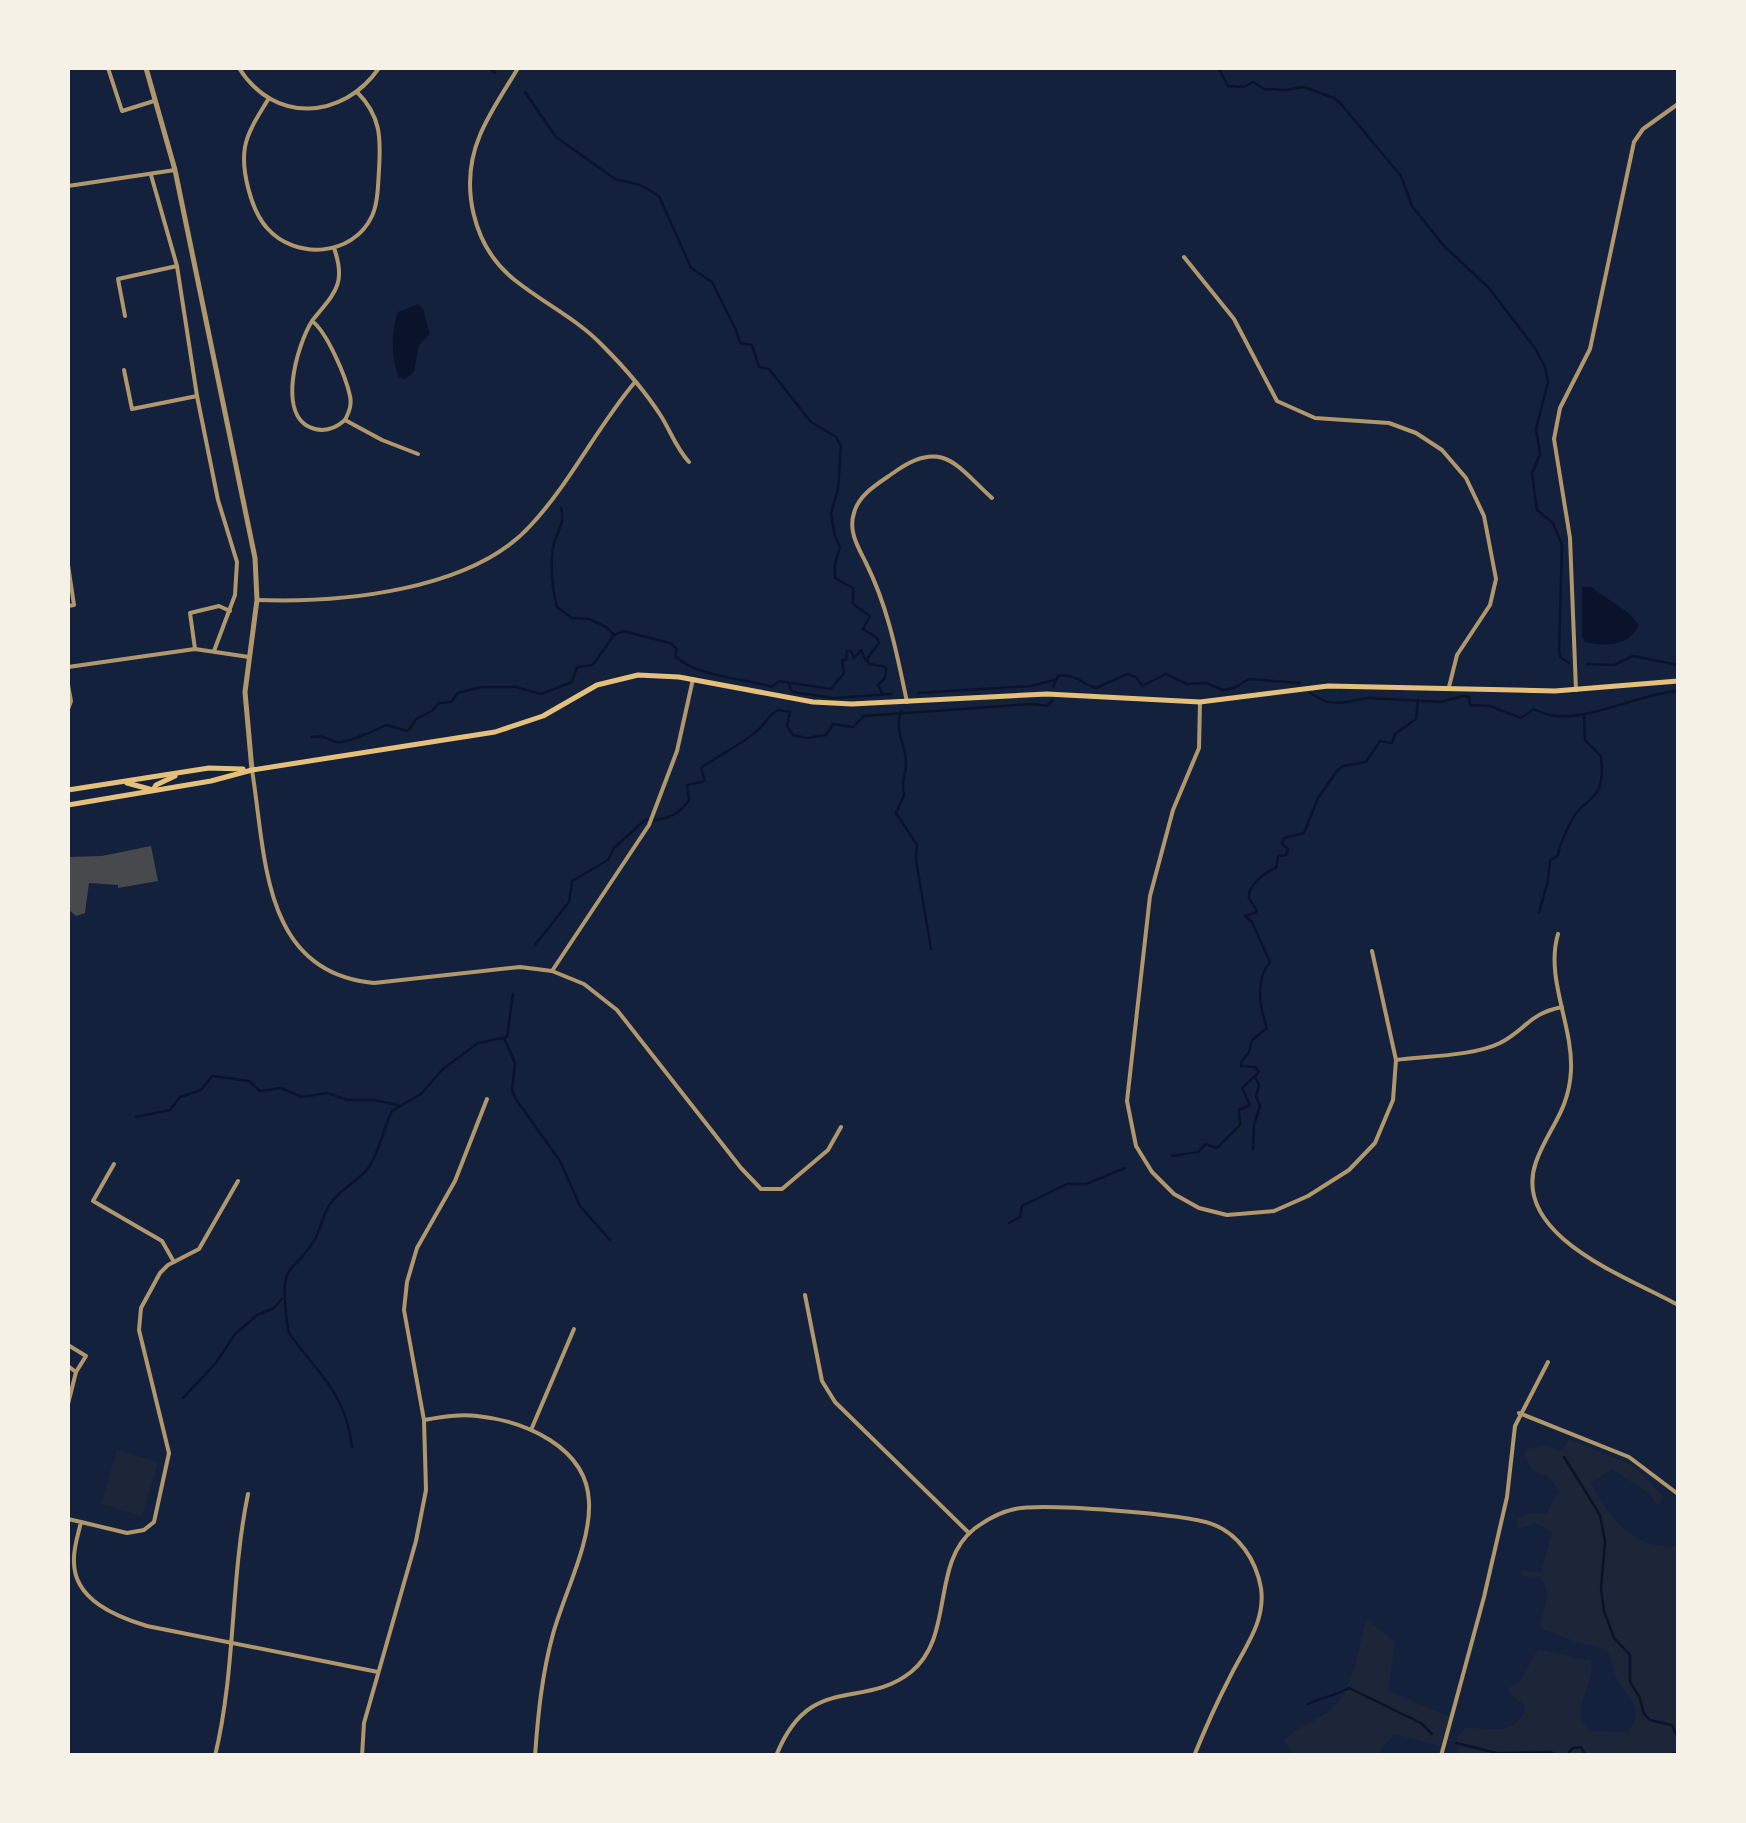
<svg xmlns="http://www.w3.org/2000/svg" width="1746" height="1823" font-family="Helvetica,sans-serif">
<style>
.green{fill:#1d2539}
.water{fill:#0b132b}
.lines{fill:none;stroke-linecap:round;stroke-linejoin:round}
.stream{stroke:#0b132b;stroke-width:2.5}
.building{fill:#48494c}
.minor{stroke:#b1986c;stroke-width:4}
.tertiary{stroke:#b1986c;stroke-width:5}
.secondary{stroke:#e5c07b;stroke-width:5}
</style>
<rect width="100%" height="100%" fill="#14213d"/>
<g class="green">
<path d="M1569,1439L1634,1466L1664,1497L1658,1506L1647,1492L1612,1469L1591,1483C1609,1519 1636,1551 1678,1546V1755L1461,1756L1456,1749L1458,1736L1466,1728C1490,1727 1512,1737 1525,1711L1524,1705L1510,1694L1509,1688L1520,1681L1538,1649L1591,1661C1596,1685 1568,1710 1589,1731L1627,1732C1646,1712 1630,1699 1618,1681C1612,1671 1612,1659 1607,1649L1579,1643L1540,1628C1542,1611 1553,1593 1541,1578L1518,1575L1524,1571L1541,1572L1552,1532L1536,1523L1519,1529L1516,1524L1518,1518L1530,1513L1546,1514L1559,1491L1549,1477L1532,1470L1524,1454L1527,1449L1545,1446L1562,1450Z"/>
<polygon points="117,1450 158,1462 142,1516 101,1504"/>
<path d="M1366,1620L1395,1642L1388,1691L1450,1717L1440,1746L1394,1734L1377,1755H1294L1284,1740C1297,1727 1310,1724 1325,1714C1354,1695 1357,1651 1366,1620Z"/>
</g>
<g class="water">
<path d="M418,304L423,309L430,334L419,345L414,372L405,379L399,377C391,360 391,328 398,312Z"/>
<path d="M1582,587H1592C1607,601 1626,606 1639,625C1630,646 1605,647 1585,642L1582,636Z"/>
</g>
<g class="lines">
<g class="stream">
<polyline points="489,68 495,73"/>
<polyline points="1212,68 1219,69 1228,86 1244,87 1253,82 1264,89 1285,90 1304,87 1334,98 1341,104 1401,176 1412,206 1444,246 1488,287 1535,348 1545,367 1548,382 1536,429 1540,454 1532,473 1537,510 1553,523 1562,545 1559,651 1560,657 1569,663"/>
<polyline points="525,92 556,137 615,179 640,185 659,196 691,268 712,282 736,330 740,343 752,345 759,367 769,369 811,422 836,437 841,446 838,489 831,513 835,537 840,547 835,563 835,578 853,588 853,604 870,616 863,629 877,638 879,643 867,659 869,664 886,667 885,678 878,685 882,693"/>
<path d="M561,508C565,522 559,528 555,540C549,558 552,589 557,607L572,618L589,619L606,627L614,635"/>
<polyline points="1587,664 1614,665 1633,656 1678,665"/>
<polyline points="789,685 792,692 833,698 892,694"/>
<path d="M1053,687L1058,676C1076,673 1081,684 1096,688L1127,674L1136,677L1142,686L1166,674L1187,684L1206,683L1223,690L1234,688L1249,679L1300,683"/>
<polyline points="918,693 1031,686 1054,680"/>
<path d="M1310,693L1327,702L1341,703L1368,698L1441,702L1463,696L1469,697L1470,705L1490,706L1521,718L1534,709C1572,732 1636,693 1678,691"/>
<path d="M901,711C894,732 905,742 906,761C907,774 900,782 904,795L896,813L917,845L916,860L931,949"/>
<path d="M312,737C325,735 326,739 337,742C346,744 378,729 386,725L408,731L416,719L432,711L439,703L451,702L458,693L481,687H516L541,694L572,682L577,667L593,665L614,635L623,631L670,643L677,649L675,656C697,677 744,678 772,687L779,681L831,689L844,673L842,661L846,659L847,651H851L854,658L861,650L866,661"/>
<path d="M1539,912L1548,881L1550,861L1558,855C1559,845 1571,820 1577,812C1584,804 1594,799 1599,788C1603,778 1602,767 1601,756L1585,740L1584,715"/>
<path d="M535,945L569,902L572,881L608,860L614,848L645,820C663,821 679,816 689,800L687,785L705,781L701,768C714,758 751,739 761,727C768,720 768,715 778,710L790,712L787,726L793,735L806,738L826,735L833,724L853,727L864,716L1031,704L1047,706L1053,700"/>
<polyline points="504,1038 515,1063 512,1090 515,1098 560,1161 580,1206 610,1240"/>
<polyline points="136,1117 170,1110 180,1097 201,1090 212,1076 249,1081 260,1091 281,1088 302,1097 327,1093 348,1100 374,1100 398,1105"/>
<polyline points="1253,1149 1254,1125 1260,1106 1256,1096 1259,1085 1255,1077"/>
<path d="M1172,1156L1198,1152L1206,1144L1217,1148L1240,1125L1239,1110L1250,1105L1242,1088L1259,1072L1255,1067L1241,1066V1062L1249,1052L1252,1040L1267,1028C1260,1008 1254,981 1270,962L1252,922L1245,916L1257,912C1257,910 1250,900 1249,898C1247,886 1266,871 1276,868L1278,856L1286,855L1288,849L1282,844L1284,838L1304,833L1318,798L1337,771L1343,766L1366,762L1380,741L1392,743L1395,734L1416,719L1418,700"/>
<polyline points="1009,1223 1020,1217 1022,1206 1067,1184 1086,1184 1125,1168"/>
<polyline points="183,1398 215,1364 235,1334 257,1315 274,1308 282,1299"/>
<path d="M352,1447C346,1394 319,1374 291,1336C286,1329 287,1320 286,1313C280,1260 293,1276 315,1239C321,1228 323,1214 330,1204C340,1189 359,1181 369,1167C380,1150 383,1129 392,1111L421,1094L443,1069L478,1043L507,1037L513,994"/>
<polyline points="1564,1457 1600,1515 1605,1541 1601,1589 1604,1611 1614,1638 1630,1655 1630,1682 1639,1696 1644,1714 1650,1720 1672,1725 1678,1738"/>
<path d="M1308,1704C1322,1697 1335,1696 1349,1688L1421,1723L1432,1734"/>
<polyline points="1456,1743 1497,1753 1550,1752 1560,1756"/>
<polyline points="1566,1756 1573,1748 1581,1747 1586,1756"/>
<polyline points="1667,1756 1678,1752"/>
</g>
</g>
<polygon class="building" points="151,846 158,881 118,888 118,885 89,883 85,913 76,916 68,909 68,857 102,856"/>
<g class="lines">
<g class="minor">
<polyline points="108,68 122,111 154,101"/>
<path d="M239,68C274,124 343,120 379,68"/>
<path d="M518,68C505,90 490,111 480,135C459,185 472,247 516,281C545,304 577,319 602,345C624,367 645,391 661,416C671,432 676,448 689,462"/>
<path d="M269,98C260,113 248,130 245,147C241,170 251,210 267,228C295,260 353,257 372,216C378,203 378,185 379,170C381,138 381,116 357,92"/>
<polyline points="151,175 177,266 197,396 218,500 237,562 235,595 214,651"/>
<polyline points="68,186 175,170"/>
<polyline points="1184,257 1234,319 1277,401 1315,418 1389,423 1416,433 1442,450 1466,478 1484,516 1496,579 1490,605 1457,655 1449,687"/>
<polyline points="125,316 118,279 177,266"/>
<path d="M312,321C297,345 275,419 315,429C327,432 336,428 345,420C349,412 352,405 350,396C346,377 327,332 312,321C334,293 347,285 334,248"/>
<polyline points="124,370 132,409 197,396"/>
<polyline points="345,420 382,440 418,454"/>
<polyline points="68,565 74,605 68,606"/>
<path d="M257,600C341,603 472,591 531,525C571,482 597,427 635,382"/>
<polyline points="195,649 190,613 219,606 230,611"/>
<polyline points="68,667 195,649 249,657"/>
<polyline points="68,685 71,701 68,709"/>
<polyline points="1576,690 1570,538 1554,439 1560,408 1590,349 1634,142 1643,129 1678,104"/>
<path d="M907,702C897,654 888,607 866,563C858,547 848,531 854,513C859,493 881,482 896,471C944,437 959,469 992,498"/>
<polyline points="1200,702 1199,748 1173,810 1150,896 1127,1101 1136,1146 1152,1172 1174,1194 1199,1208 1227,1215 1274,1211 1308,1196 1349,1170 1375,1143 1393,1100 1396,1060 1372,951"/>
<path d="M252,770C266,855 261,973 374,983L520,967L552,971L584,984L617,1010L741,1168L761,1189H782L828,1150L841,1127"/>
<path d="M1558,934C1545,978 1573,1025 1571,1070C1569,1112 1548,1128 1536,1162C1510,1236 1628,1277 1678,1305"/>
<polyline points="552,971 649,825 677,751 693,679"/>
<path d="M1396,1060C1426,1056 1474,1056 1500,1043C1527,1029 1528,1014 1562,1007"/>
<polyline points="114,1164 93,1201 162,1241 174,1262"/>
<polyline points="805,1295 822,1381 835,1402 969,1533"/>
<polyline points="68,1345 86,1356 76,1372 68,1404"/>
<polyline points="68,1366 76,1372"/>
<polyline points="1519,1413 1629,1457 1678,1494"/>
<path d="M424,1420C442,1417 459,1414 477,1416C525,1421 587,1447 589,1502C591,1543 564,1594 553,1634C542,1674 538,1714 535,1756"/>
<polyline points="531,1430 574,1329"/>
<path d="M68,1519L81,1522C78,1535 73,1549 74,1562C74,1600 117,1617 147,1626L378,1672"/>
<polyline points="81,1522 127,1533 144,1530 154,1522 169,1453 139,1330 141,1308 160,1273 168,1265 199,1249 238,1181"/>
<path d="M215,1756C236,1670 230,1581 248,1494"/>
<polyline points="362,1756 364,1723 416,1541 426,1490 424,1420 404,1310 407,1282 417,1248 455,1181 487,1099"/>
<path d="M776,1756C810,1671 862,1711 911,1672C955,1637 930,1564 974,1529C986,1520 1000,1512 1015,1509C1042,1503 1186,1514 1212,1524C1239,1534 1256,1560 1261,1588C1266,1623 1243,1649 1229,1679C1216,1704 1205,1729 1194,1756"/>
<polyline points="1441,1756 1484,1597 1507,1497 1515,1426 1548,1362"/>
</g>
<polyline class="tertiary" points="146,68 175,170 255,558 257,600 245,692 252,770"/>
<g class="secondary">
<polyline points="127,783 153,790 156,785 175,776"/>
<polyline points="68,790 209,768 243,769"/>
<polyline points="68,805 211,781 252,770 495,732 543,716 597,685 638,675 679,677 813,702 852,704 1047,694 1200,702 1328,686 1555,691 1678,681"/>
</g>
</g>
<rect width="1746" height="1823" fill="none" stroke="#f6f1e7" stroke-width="140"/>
</svg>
